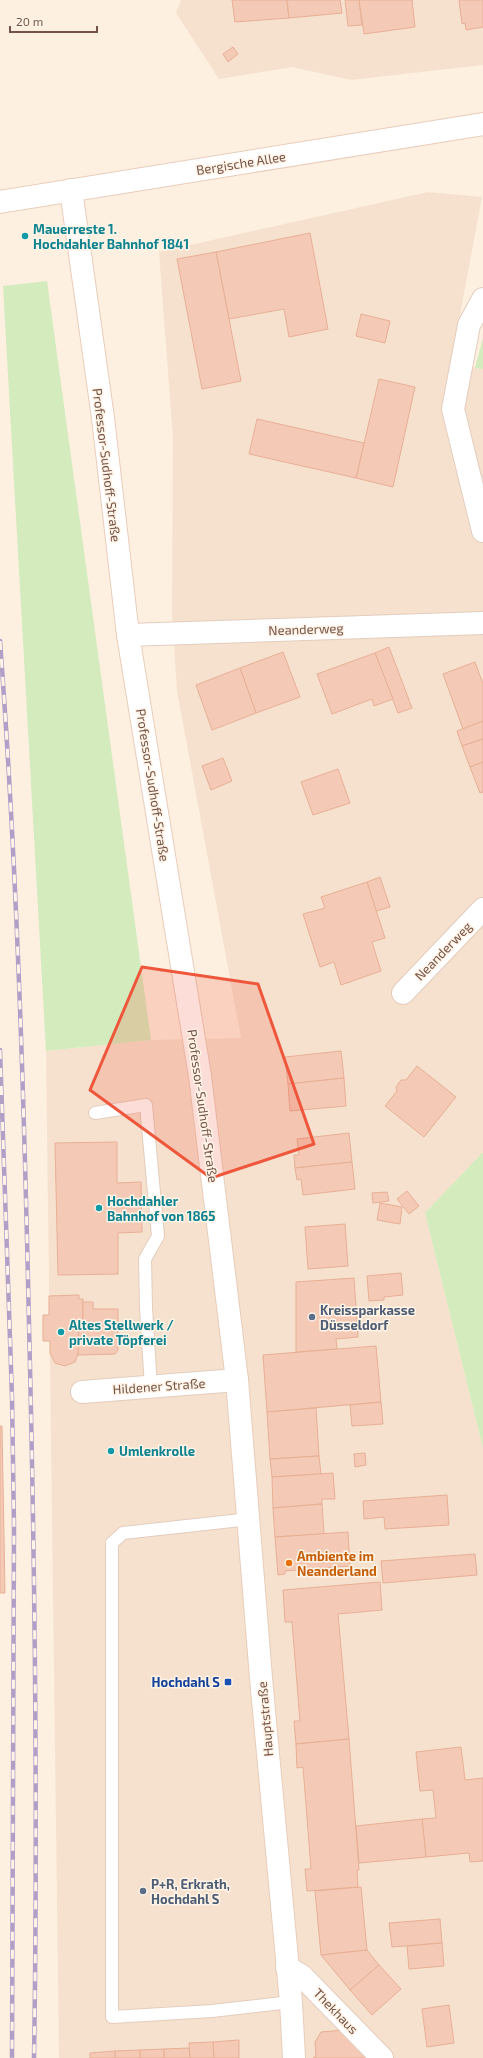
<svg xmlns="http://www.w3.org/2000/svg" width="483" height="2058" font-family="'Exo 2',sans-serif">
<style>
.residential{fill:#f5e1ce}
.green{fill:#d4ebbe}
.building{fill:#f4cab6;stroke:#e8af95}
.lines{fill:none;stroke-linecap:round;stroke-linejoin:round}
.lane-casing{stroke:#e4cdbe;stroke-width:14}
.street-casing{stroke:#e4cdbe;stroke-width:24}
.secondary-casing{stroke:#e9cdbb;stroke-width:24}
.lane{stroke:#fff;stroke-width:12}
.street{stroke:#fff;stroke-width:22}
.secondary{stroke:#fff;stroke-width:22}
.rail-casing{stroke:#b19fc7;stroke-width:4.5}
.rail{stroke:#fff4e7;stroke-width:3;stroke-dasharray:9;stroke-linecap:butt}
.marked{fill:#ef573d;fill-opacity:0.2;stroke:#ef573d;stroke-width:3;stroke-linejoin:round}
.culture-dot{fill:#0f9aa8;stroke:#fff4e7;stroke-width:1.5}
.service-dot{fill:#5c6f8a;stroke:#fff4e7;stroke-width:1.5}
.food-dot{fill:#e8710a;stroke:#fff4e7;stroke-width:1.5}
.transit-dot{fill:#1a4fb4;stroke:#fff4e7;stroke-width:1.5}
.labels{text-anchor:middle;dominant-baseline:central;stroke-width:3;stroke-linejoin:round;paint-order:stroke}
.street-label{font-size:13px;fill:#755346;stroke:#fff4e7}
.culture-label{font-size:13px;font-weight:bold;fill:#0d838f;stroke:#fff4e7;text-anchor:start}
.service-label{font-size:13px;font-weight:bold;fill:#4e5e75;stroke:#fff4e7;text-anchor:start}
.food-label{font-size:13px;font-weight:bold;fill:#c56008;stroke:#fff4e7;text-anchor:start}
.transit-label{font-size:13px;font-weight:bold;fill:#164399;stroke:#fff4e7;text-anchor:end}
</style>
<rect width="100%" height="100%" fill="#fdf0e0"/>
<g class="residential">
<polygon points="181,0 483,0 483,65 351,80 292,67 219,79 176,13"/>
<polygon points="428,192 482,197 451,363 483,369 483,1152 425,1213 483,1448 483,2058 59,2058 46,1051 151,1040 241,1038 177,691 172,613 173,439 159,252"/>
</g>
<g class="green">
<polygon points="47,281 151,1040 46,1051 3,286"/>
<polygon points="483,337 483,369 475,368"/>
<polygon points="483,1152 483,1448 425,1213"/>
</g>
<g class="building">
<polygon points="232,0 287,0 289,18 235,22"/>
<polygon points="287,0 340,0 342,13 289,18"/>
<polygon points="345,0 359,0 362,25 348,26"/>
<polygon points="359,0 412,0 415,27 364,34"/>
<polygon points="459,0 483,0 483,27 466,30 465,23 462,24"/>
<polygon points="233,47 238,54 228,62 223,54"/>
<polygon points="310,233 328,329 289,337 284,309 229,319 216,252"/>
<polygon points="216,252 241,381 202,389 177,259"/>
<polygon points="361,314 390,321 385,343 356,336"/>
<polygon points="379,379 415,387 393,487 356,478"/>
<polygon points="257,419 364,443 356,478 249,454"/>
<polygon points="389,647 412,708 398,713 375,653"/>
<polygon points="283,652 300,697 256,713 240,668"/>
<polygon points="375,653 393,699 374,706 372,699 332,714 317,674"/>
<polygon points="475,662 483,684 483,721 463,729 443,674"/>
<polygon points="240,668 256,713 212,730 196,685"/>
<polygon points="483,721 483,739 462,746 457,731"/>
<polygon points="483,739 483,762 470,767 462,746"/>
<polygon points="223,758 232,781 211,790 202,766"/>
<polygon points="483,762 483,792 480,793 470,767"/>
<polygon points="338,769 350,803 313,815 301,782"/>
<polygon points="380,877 390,907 376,911 367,882"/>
<polygon points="367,882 385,938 372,942 381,971 341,985 334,962 320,967 303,914 325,908 321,897"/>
<polygon points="341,1051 344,1078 288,1084 285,1057"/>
<polygon points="417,1066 456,1097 424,1137 385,1106 397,1091 396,1087 401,1080 406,1080"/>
<polygon points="344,1078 346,1106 290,1111 288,1084"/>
<polygon points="349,1133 352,1162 295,1168 294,1155 299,1155 297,1139"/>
<polygon points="117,1142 117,1183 141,1182 142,1232 118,1233 118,1274 58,1275 55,1143"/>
<polygon points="352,1162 355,1189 303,1195 301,1179 297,1180 295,1168"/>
<polygon points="407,1191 419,1206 409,1214 397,1199"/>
<polygon points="387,1192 389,1201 373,1203 372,1193"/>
<polygon points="380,1203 402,1207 400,1224 377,1220"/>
<polygon points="345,1224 348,1266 308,1269 305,1227"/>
<polygon points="401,1273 403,1295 384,1297 384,1300 369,1301 367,1276"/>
<polygon points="354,1278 358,1337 336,1339 337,1349 296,1352 296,1282"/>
<polygon points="79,1295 79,1299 83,1299 83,1323 79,1323 79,1351 75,1362 65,1366 55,1363 50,1353 50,1341 43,1341 43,1315 49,1315 49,1296"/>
<polygon points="83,1302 93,1302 93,1309 118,1309 118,1350 115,1354 78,1355 79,1323 83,1323"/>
<polygon points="376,1346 381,1402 267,1412 263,1355"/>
<polygon points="381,1402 383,1424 352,1426 350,1405"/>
<polygon points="316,1408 319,1456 270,1459 267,1412"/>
<polygon points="0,1426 2,1426 5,1593 0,1593"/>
<polygon points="365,1453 366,1465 355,1467 354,1454"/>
<polygon points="319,1456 321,1474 272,1477 270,1459"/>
<polygon points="333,1473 335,1499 322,1499 322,1504 273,1508 272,1477"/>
<polygon points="447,1495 449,1525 385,1529 384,1517 364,1519 363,1501"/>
<polygon points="322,1504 324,1534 275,1537 273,1508"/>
<polygon points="348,1532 350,1566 285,1571 285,1574 278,1575 275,1537"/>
<polygon points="475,1554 477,1575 383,1583 381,1561"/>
<polygon points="380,1582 382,1610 338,1614 349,1739 296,1744 294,1721 300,1721 292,1622 285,1622 283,1590"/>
<polygon points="349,1739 359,1870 357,1870 358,1887 307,1891 305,1869 311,1869 303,1767 297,1768 296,1744"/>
<polygon points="461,1747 465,1780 483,1778 483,1861 470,1862 469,1853 426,1857 422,1819 436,1818 433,1790 420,1791 416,1752"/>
<polygon points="422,1819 426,1857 359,1863 356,1826"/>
<polygon points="361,1887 367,1950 321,1955 315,1891"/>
<polygon points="440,1919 442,1943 392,1947 389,1923"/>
<polygon points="442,1943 444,1966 409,1969 407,1946"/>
<polygon points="367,1950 379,1965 350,1990 321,1955"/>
<polygon points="379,1965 401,1989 372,2015 350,1990"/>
<polygon points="449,2005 454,2043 427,2047 422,2009"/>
<polygon points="344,2030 368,2058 313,2058 316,2056 315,2042 321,2032"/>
<polygon points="239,2040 239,2058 214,2058 213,2042"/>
<polygon points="213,2042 214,2058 190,2058 189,2043"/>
<polygon points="189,2048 190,2058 164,2058 164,2049"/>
<polygon points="164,2049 164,2058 140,2058 140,2050"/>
<polygon points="140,2050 140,2058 115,2058 115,2051"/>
<polygon points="115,2051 115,2058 90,2058 90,2053"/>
</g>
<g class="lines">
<defs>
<g id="lane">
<polyline points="95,1113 146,1105 158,1236 145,1259 146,1308 151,1387"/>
<polyline points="250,1519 123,1533 112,1543 112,2017 212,2011 291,2002"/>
</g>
<g id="street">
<polyline points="483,299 469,325 453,409 483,531"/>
<polyline points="128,635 483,623"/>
<polyline points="403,993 483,909"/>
<polyline points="82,1392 237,1380"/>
<polyline points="287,1967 302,1976 382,2058"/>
</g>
<g id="secondary">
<polyline points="71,190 103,418 128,635 200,1076 237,1380 261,1678 291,2002 294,2058"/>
<polyline points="0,202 483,124"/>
</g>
</defs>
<use href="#lane" class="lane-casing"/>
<use href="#street" class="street-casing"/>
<use href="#secondary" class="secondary-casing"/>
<use href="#lane" class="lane"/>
<use href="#street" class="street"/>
<use href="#secondary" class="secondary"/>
<defs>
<g id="rail">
<path d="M0,641C17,868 24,1096 29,1324C35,1569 38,1813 34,2058"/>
<polyline points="0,1050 12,1397 14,1526 12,2058"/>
</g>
</defs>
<use href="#rail" class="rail-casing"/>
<use href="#rail" class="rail"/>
</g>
<path class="marked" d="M142,967L258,984L314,1144L211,1178L90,1090Z"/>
<g class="culture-dot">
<circle cx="25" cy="236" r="4"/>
<circle cx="99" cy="1208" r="4"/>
<circle cx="61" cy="1332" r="4"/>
<circle cx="111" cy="1451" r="4"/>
</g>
<g class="service-dot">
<circle cx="312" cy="1317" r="4"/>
<circle cx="143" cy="1891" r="4"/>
</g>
<circle class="food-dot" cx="289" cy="1563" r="4"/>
<rect class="transit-dot" x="224" y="1678" width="8" height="8" rx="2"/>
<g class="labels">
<g class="street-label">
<text transform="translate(241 163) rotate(-9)">Bergische Allee</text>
<text transform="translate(107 465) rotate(83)">Professor-Sudhoff-Straße</text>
<text transform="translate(306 629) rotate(-2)">Neanderweg</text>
<text transform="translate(153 785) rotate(81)">Professor-Sudhoff-Straße</text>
<text transform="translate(443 951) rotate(-46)">Neanderweg</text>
<text transform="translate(203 1106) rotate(82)">Professor-Sudhoff-Straße</text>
<text transform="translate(159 1386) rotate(-4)">Hildener Straße</text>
<text transform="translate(265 1719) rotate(-95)">Hauptstraße</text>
<text transform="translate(336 2011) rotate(46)">Thekhaus</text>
</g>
<g class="culture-label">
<text x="33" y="229">Mauerreste 1.<tspan x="33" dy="15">Hochdahler Bahnhof 1841</tspan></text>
<text x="107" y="1201">Hochdahler<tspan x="107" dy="15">Bahnhof von 1865</tspan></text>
<text x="69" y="1325">Altes Stellwerk /<tspan x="69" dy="15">private Töpferei</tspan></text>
<text x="119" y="1451">Umlenkrolle</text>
</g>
<g class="service-label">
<text x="320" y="1310">Kreissparkasse<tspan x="320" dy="15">Düsseldorf</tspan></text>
<text x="151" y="1884">P+R, Erkrath,<tspan x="151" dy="15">Hochdahl S</tspan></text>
</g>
<g class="food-label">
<text x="297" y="1556">Ambiente im<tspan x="297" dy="15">Neanderland</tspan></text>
</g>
<g class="transit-label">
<text x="220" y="1682">Hochdahl S</text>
</g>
</g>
<path d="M10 26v6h87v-6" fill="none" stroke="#755346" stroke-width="2"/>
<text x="16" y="26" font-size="12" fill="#755346" stroke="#fff4e7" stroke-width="3" paint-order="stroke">20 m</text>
</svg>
